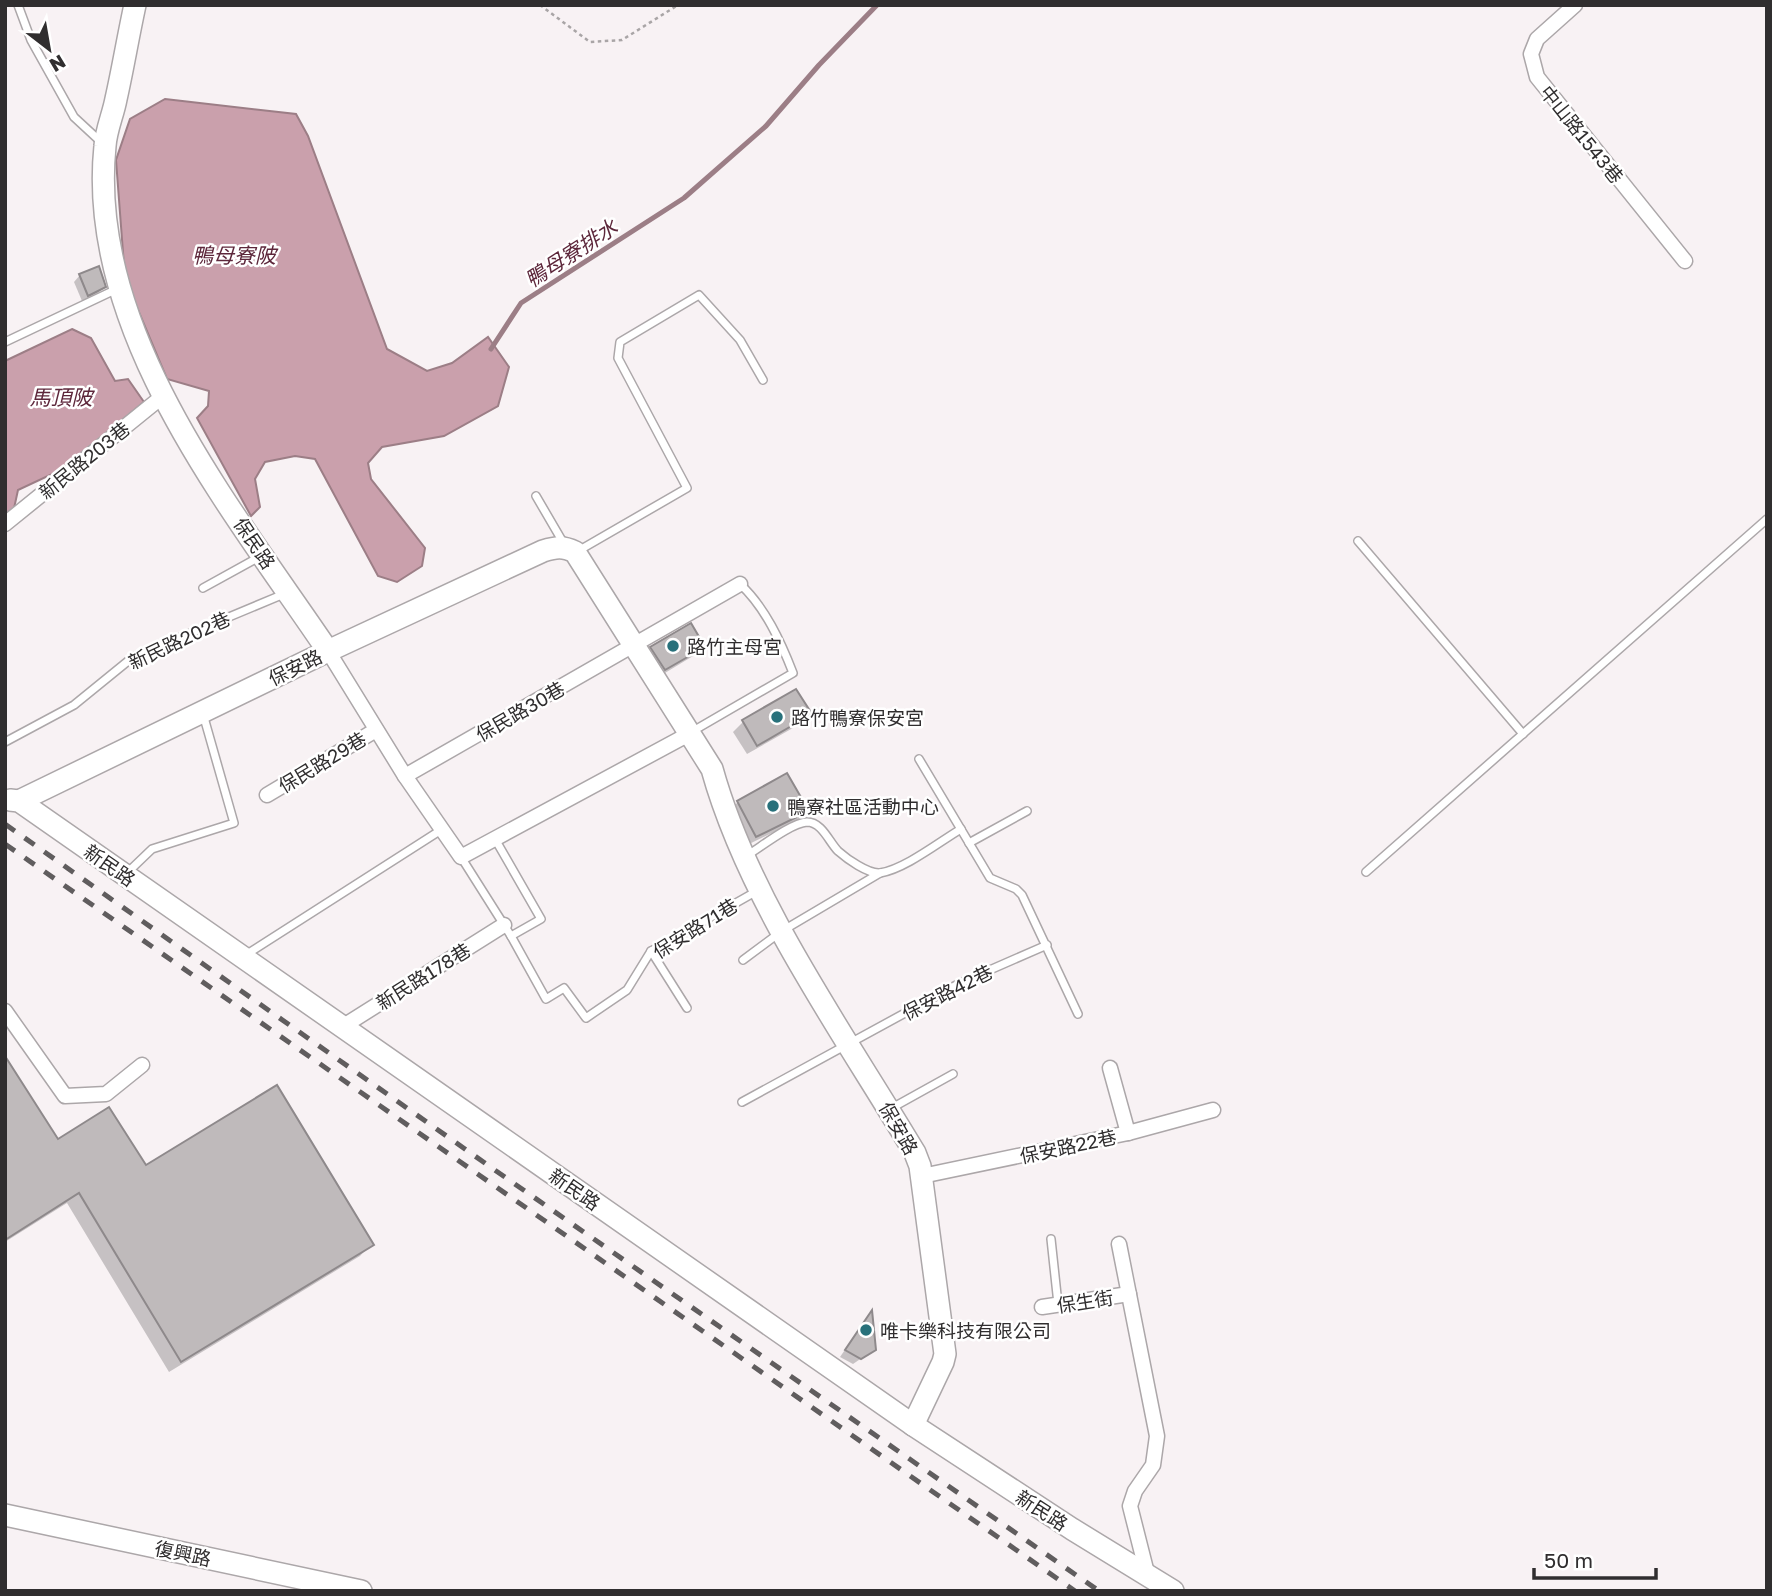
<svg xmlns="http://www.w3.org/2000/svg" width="1772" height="1596" font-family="'Golos Text','Noto Sans TC',sans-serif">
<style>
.water{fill:#caa0ac;stroke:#9c7e86;stroke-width:2}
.shadow{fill:#0003}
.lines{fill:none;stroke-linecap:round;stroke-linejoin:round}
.stream{stroke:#9c7e86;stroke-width:5}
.building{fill:#bfbabb;stroke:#8e898b;stroke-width:2}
.lane-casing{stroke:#aca7a9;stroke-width:10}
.street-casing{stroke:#aca7a9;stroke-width:17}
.secondary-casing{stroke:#aca7a9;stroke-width:24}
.path{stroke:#a9a5a6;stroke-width:2.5;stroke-dasharray:3.5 3.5;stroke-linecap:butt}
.lane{stroke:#fff;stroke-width:7}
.street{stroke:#fff;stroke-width:14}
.secondary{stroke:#fff;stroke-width:21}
.rail{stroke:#605d5e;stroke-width:5;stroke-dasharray:12 12;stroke-linecap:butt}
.poi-dot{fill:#28717b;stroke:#fff;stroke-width:2.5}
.labels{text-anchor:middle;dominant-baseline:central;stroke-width:5;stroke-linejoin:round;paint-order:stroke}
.street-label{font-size:19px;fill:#302e2f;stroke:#fff}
.poi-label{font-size:19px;fill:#302e2f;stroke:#fff;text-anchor:start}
.water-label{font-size:21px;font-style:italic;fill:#5d273b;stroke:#fff}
</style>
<rect width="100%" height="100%" fill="#f8f2f4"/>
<g class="water">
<polygon points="165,99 296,114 308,136 387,349 427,371 452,363 488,337 509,367 498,406 444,436 382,447 368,463 371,479 425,548 422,566 397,582 378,576 315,459 295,456 265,462 255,479 260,507 251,516 197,418 208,406 209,391 167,379 125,279 116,160 130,119"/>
<polygon points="72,329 91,338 115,381 128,379 144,402 63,469 18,490 13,513 5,517 5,361"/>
</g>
<g class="shadow">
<polygon points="80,275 104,287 98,293 82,301 74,282"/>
<polygon points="703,646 693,656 655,679 641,658 651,648"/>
<polygon points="809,714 800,724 747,754 733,732 743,722"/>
<polygon points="738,802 807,811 797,821 745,846 728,812"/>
<polygon points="5,1071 57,1141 371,1244 360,1256 169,1372 67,1203 5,1242"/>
<polygon points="866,1319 875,1349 853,1364 840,1357"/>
</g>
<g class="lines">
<polyline class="stream" points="491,349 521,303 684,198 766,126 819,65 877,5"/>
</g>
<g class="building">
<polygon points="99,266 106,287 88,296 79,274"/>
<polygon points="691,623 705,647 665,670 650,647"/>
<polygon points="796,689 812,714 757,746 742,720"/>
<polygon points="787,773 809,811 756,837 737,801"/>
<polygon points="5,1056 58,1139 109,1107 146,1165 277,1085 374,1245 181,1362 79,1193 5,1240"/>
<polygon points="872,1310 876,1350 861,1359 845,1350"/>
</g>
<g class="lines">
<defs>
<g id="lane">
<polyline points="18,5 31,40 74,117 101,142"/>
<polyline points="5,342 117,289"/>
<polyline points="536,496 564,544"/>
<polyline points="1358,541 1523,734"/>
<polyline points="578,551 687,488 618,358 620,342 699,295 740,340 763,380"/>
<polyline points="203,588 259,557"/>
<path d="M693,731L793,673C781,642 765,607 740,584"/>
<polyline points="5,742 74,705 133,657 284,594"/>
<polyline points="919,759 990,878 1016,889 1022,895 1078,1014"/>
<polyline points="495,839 541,919 511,936"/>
<polyline points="969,843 1027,811"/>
<path d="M746,856C761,847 791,823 807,822C822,822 829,842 838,851C847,859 868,874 880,873C905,869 939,842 961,829"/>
<polyline points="461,857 511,936 546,999 564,988 586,1018 627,990 651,951 757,891"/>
<polyline points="128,872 152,849 234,823 203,714"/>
<polyline points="1366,872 1767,519"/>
<polyline points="651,951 687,1008"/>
<polyline points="244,956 441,830"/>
<polyline points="743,960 782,931 880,873"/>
<polyline points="742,1102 960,983 1047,945"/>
<polyline points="890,1109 953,1074"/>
<polyline points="1051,1239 1058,1304"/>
</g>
<g id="street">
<polyline points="1575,5 1537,39 1531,54 1537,77 1685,261"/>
<polyline points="5,524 163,396"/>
<polyline points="328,651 405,776 461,857 689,734"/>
<polyline points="405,776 740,584"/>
<polyline points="267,795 376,730"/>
<polyline points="5,1011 65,1096 106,1094 142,1065"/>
<polyline points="342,1027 504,925"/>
<polyline points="1110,1068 1128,1133"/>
<polyline points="922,1176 1128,1133 1213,1110"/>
<polyline points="1119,1244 1157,1436 1153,1465 1135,1491 1130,1506 1148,1577"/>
<polyline points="1042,1307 1129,1294"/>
</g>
<g id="secondary">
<path d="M135,5C128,37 123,68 116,99C113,115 106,130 105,146C86,331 230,506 328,651"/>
<polyline points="10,800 19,801 913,1425 1072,1529 1173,1591"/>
<path d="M19,801L328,651L543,551C556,547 563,546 575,552L712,769C749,902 844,1034 915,1153L920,1166L945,1354L943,1362L913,1425"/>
<polyline points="5,1515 361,1591"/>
</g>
</defs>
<use href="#lane" class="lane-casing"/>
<use href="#street" class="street-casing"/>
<use href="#secondary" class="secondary-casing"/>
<polyline class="path" points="540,5 590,42 622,40 678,5"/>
<use href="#lane" class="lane"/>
<use href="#street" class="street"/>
<use href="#secondary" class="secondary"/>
<g class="rail">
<polyline points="5,824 489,1166 1099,1591"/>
<polyline points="5,844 1075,1591"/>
</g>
</g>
<g class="poi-dot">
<circle cx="673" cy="646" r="7"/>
<circle cx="777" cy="717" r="7"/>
<circle cx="773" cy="806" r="7"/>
<circle cx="866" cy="1330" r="7"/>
</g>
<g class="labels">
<g class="street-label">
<text transform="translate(1582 134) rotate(51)">中山路1543巷</text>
<text transform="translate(84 460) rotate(-39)">新民路203巷</text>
<text transform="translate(255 543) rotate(56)">保民路</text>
<text transform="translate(179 640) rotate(-25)">新民路202巷</text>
<text transform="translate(295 667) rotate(-26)">保安路</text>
<text transform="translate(520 711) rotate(-30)">保民路30巷</text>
<text transform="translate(322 762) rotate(-31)">保民路29巷</text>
<text transform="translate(110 865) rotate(35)">新民路</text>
<text transform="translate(695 928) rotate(-32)">保安路71巷</text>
<text transform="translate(423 976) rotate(-32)">新民路178巷</text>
<text transform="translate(947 992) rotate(-27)">保安路42巷</text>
<text transform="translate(899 1128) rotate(60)">保安路</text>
<text transform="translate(1068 1146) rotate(-12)">保安路22巷</text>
<text transform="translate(575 1189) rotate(35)">新民路</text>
<text transform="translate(1085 1301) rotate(-9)">保生街</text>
<text transform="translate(1042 1510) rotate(33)">新民路</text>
<text transform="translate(183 1553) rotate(12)">復興路</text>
</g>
<g class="poi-label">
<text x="687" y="646">路竹主母宮</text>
<text x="791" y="717">路竹鴨寮保安宮</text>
<text x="787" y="806">鴨寮社區活動中心</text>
<text x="880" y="1330">唯卡樂科技有限公司</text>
</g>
<g class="water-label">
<text transform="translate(571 253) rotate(-33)">鴨母寮排水</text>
<text x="234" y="255">鴨母寮陂</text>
<text x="61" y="397">馬頂陂</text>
</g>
</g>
<rect width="1772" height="1596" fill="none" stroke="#302e2f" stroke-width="14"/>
<g transform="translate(49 49) rotate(149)" stroke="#ffffff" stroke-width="5" paint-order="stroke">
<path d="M0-5L12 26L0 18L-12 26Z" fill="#302e2f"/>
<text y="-10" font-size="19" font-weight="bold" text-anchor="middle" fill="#302e2f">N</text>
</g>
<path d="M1534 1568v10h122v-10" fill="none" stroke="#302e2f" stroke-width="3.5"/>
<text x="1544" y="1568" font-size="21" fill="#302e2f" stroke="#ffffff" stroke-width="5" paint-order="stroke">50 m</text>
</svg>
